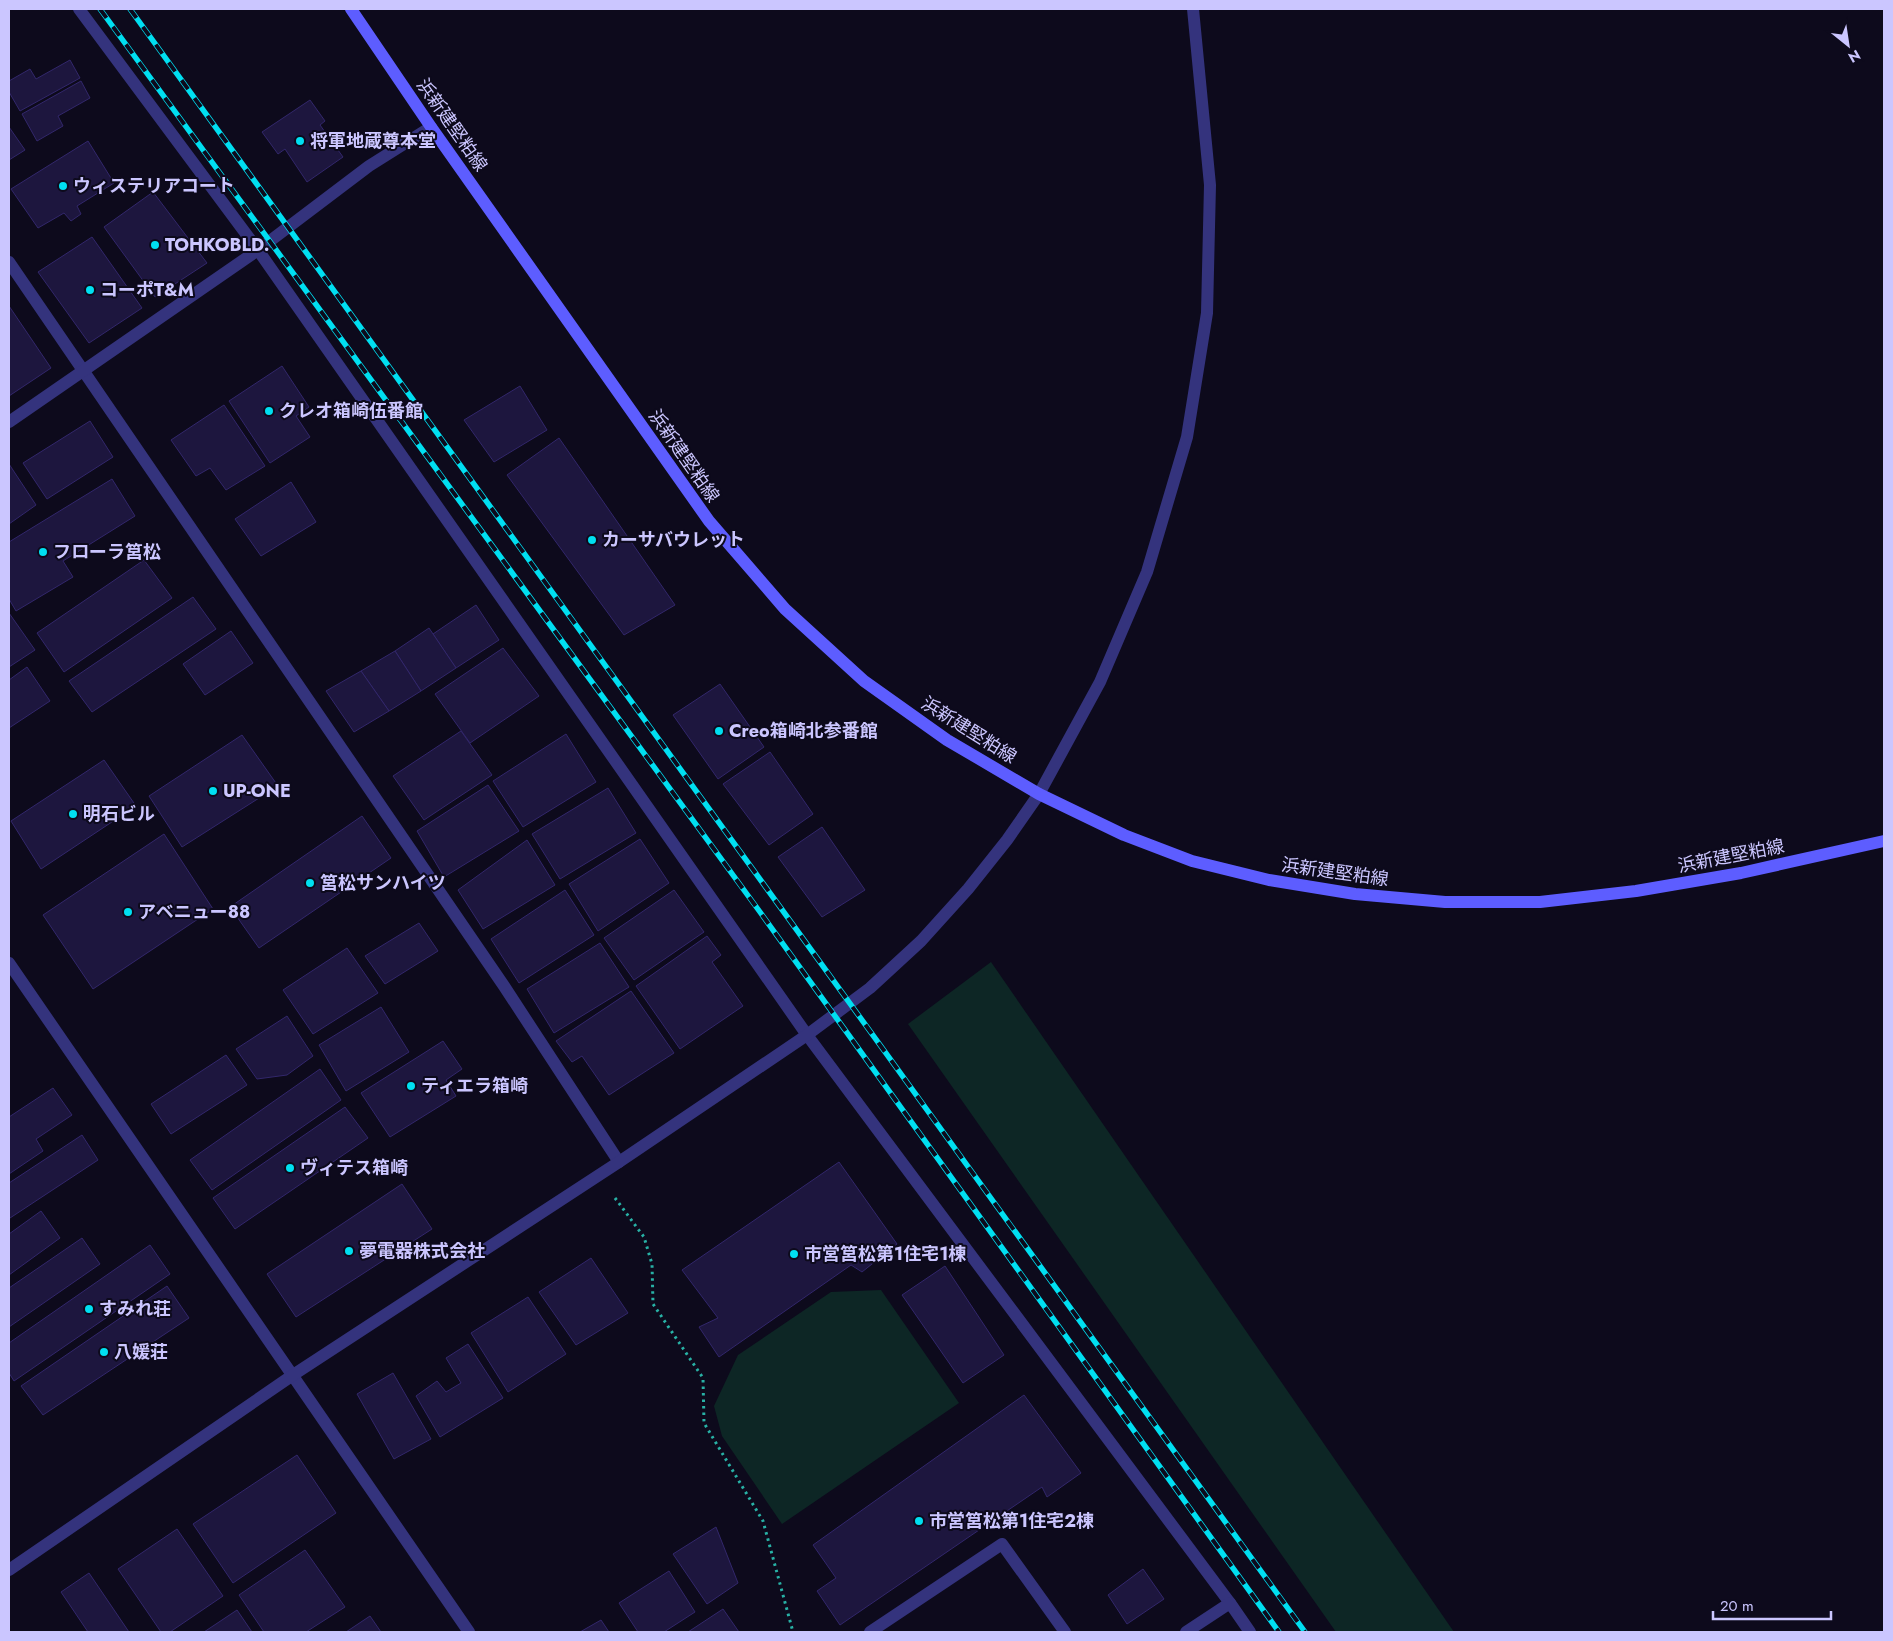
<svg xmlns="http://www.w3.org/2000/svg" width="1893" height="1641" font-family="Jost,'Noto Sans JP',sans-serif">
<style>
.green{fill:#0d2625}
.building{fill:#1d163e;stroke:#32276b}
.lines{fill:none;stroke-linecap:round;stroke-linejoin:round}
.path{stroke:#28b1a5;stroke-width:3;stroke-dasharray:2.5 4;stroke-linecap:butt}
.service{stroke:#34337d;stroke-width:12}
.minor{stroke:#34337d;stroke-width:12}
.tertiary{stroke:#34337d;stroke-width:12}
.secondary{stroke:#5d5dff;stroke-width:12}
.rail-casing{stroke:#00dff1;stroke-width:5.5}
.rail{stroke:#0d0a1c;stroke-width:4;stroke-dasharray:11;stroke-linecap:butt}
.poi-dot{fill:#00dff1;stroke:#0d0a1c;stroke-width:2}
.labels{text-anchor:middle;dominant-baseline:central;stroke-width:4;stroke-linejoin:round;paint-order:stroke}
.street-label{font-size:18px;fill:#cbc6ff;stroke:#0d0a1c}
.poi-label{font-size:18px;font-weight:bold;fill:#cbc6ff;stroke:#0d0a1c;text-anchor:start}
</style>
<rect width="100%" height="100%" fill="#0d0a1c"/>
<g class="green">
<polygon points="991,962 1454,1632 1336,1632 908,1024"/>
<polygon points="881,1290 959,1403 782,1524 722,1436 714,1406 738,1355 831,1292"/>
</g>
<g class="building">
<polygon points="70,60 80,78 20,111 9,92 9,81 30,69 36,79"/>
<polygon points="81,81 90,98 58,116 63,126 37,141 22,114"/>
<polygon points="310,100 325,121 320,125 343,157 307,182 285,149 278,154 262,132"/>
<polygon points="9,127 25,150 9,160"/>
<polygon points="88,141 114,183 77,206 81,214 71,221 64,213 38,228 11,189"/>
<polygon points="153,192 207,263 155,297 104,227"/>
<polygon points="92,237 142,308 89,343 38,272"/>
<polygon points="9,306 51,368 9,396"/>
<polygon points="282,366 309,407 296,416 310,437 270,463 229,401"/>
<polygon points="520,386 547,430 494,462 464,420"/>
<polygon points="224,405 265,466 226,490 210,468 196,476 171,440"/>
<polygon points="90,421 113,457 47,499 23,463"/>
<polygon points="559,438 675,605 624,635 507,475"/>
<polygon points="9,464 36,505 9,524"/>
<polygon points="112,479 135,516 63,561 73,577 16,611 9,599 9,542"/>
<polygon points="291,482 316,522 261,556 235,519"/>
<polygon points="144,560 172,598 64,672 37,633"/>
<polygon points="193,597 216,629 92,712 69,681"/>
<polygon points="476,605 499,640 456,668 433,634"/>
<polygon points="9,613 35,650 9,667"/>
<polygon points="429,628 456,668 421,691 395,651"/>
<polygon points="231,631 253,663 205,695 183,664"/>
<polygon points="503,648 539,696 470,743 435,694"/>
<polygon points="395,651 421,691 389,711 361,671"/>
<polygon points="27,667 50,701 9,728 9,680"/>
<polygon points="361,671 389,711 354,732 326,691"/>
<polygon points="720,684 764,747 718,779 673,715"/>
<polygon points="461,731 492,775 424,820 393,776"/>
<polygon points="566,734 596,782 523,827 493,781"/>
<polygon points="242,735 278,786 182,847 149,796"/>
<polygon points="770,752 813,814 769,845 723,784"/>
<polygon points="104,760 136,806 41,869 11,821"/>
<polygon points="488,785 519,831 444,877 417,831"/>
<polygon points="608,788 636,833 560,879 532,834"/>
<polygon points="362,816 391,858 259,948 230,907"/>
<polygon points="822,827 865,890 822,917 778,857"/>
<polygon points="164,834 213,909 93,989 43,915"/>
<polygon points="640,839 669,883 598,931 569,884"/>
<polygon points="527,840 555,885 483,929 458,890"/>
<polygon points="565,890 594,935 519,983 491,939"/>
<polygon points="674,890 704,932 634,980 604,938"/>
<polygon points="419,923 438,951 385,984 365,956"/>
<polygon points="707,936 721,955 712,962 743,1006 680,1049 636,986"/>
<polygon points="600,943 629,987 554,1033 527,989"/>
<polygon points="347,948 378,993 313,1034 283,990"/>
<polygon points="631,991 674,1053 609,1095 582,1056 572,1062 556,1041"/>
<polygon points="381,1007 409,1052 346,1091 319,1045"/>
<polygon points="287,1016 313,1056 287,1075 257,1079 236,1049"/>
<polygon points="443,1041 462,1069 446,1080 456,1096 390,1137 361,1093"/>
<polygon points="226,1055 247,1085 171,1134 151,1104"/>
<polygon points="320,1069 341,1100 212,1190 190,1160"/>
<polygon points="53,1088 72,1115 36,1139 43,1151 9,1174 9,1117"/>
<polygon points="345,1107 368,1138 235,1229 213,1198"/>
<polygon points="82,1135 98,1160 10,1218 9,1216 9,1183"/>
<polygon points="839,1162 897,1244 862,1272 851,1265 719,1357 699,1327 718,1318 682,1270"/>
<polygon points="402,1184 432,1229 296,1317 267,1274"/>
<polygon points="41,1211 60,1238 9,1275 9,1234"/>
<polygon points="82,1238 100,1264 9,1327 9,1288"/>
<polygon points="150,1245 170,1274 14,1381 9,1373 9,1343"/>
<polygon points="591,1258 628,1313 576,1345 539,1292"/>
<polygon points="945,1266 1004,1355 963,1383 902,1295"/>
<polygon points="167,1286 189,1318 43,1415 21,1386"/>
<polygon points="528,1297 566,1354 508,1392 471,1333"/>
<polygon points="468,1344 503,1398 440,1437 416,1396 437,1381 446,1392 461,1383 446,1358"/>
<polygon points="393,1373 431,1439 394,1459 357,1394"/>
<polygon points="1024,1395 1081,1473 1047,1497 1042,1487 840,1625 817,1591 836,1578 813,1545"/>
<polygon points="297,1455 336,1513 233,1583 193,1524"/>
<polygon points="716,1527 738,1583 707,1604 673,1554"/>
<polygon points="177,1529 223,1596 170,1632 161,1632 118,1569"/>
<polygon points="305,1550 345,1607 306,1632 264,1632 239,1595"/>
<polygon points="1143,1569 1164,1599 1127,1624 1108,1595"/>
<polygon points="669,1571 695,1612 664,1632 638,1632 619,1603"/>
<polygon points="89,1573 129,1632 88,1632 61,1592"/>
<polygon points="723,1609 739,1632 688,1632"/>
<polygon points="237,1610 252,1632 204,1632"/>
<polygon points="370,1616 381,1632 346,1632"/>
<polygon points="601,1620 609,1632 580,1632"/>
</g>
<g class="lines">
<polyline class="path" points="615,1198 644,1237 652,1264 653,1304 703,1378 704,1423 763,1521 793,1632"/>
<polyline class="service" points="870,1632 1002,1544 1065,1632"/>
<g class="minor">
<polyline points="79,9 258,250 807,1035 1230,1603"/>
<polyline points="9,262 504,986 619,1162"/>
<polyline points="9,422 258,250 369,166 431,127"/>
<polyline points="1186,1632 1230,1603 1250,1632"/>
</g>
<g class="tertiary">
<polyline points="9,963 469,1632"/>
<polyline points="9,1570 293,1375 619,1162 807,1035 870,988 921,941 968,889 1007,840 1039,794 1100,682 1147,572 1187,437 1207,313 1210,185 1193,9"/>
</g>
<polyline class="secondary" points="351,9 431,127 709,521 785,609 864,681 947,740 1039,794 1124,835 1192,861 1269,880 1355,894 1445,902 1540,902 1636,891 1741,873 1884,841"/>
<defs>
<g id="rail">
<polyline points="100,9 760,912 1279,1632"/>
<polyline points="130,9 1305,1632"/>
</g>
</defs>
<use href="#rail" class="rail-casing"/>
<use href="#rail" class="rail"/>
</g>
<g class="poi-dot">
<circle cx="300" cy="141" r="5"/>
<circle cx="63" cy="186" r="5"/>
<circle cx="155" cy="245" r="5"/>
<circle cx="90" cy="290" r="5"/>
<circle cx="269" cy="411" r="5"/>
<circle cx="592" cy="540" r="5"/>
<circle cx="43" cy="552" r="5"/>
<circle cx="719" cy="731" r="5"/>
<circle cx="213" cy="791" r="5"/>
<circle cx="73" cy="814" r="5"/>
<circle cx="310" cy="883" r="5"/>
<circle cx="128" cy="912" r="5"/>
<circle cx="411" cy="1086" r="5"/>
<circle cx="290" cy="1168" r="5"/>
<circle cx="349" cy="1251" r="5"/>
<circle cx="794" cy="1254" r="5"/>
<circle cx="89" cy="1309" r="5"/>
<circle cx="104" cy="1352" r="5"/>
<circle cx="919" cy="1521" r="5"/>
</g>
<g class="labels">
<g class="street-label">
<text transform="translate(452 125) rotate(55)">浜新建堅粕線</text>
<text transform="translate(684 456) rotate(55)">浜新建堅粕線</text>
<text transform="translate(969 730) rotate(32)">浜新建堅粕線</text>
<text transform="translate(1731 856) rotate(-11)">浜新建堅粕線</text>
<text transform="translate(1335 872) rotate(8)">浜新建堅粕線</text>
</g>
<g class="poi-label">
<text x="310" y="141">将軍地蔵尊本堂</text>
<text x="73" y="186">ウィステリアコート</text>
<text x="165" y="245">TOHKOBLD.</text>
<text x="100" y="290">コーポT&amp;M</text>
<text x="279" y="411">クレオ箱崎伍番館</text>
<text x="602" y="540">カーサバウレット</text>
<text x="53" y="552">フローラ筥松</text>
<text x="729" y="731">Creo箱崎北参番館</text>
<text x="223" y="791">UP-ONE</text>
<text x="83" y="814">明石ビル</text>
<text x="320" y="883">筥松サンハイツ</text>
<text x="138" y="912">アベニュー88</text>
<text x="421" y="1086">ティエラ箱崎</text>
<text x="300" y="1168">ヴィテス箱崎</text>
<text x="359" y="1251">夢電器株式会社</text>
<text x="804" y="1254">市営筥松第1住宅1棟</text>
<text x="99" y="1309">すみれ荘</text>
<text x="114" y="1352">八媛荘</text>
<text x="929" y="1521">市営筥松第1住宅2棟</text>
</g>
</g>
<rect width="1893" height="1641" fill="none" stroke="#cbc6ff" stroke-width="20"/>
<g transform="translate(1848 45) rotate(150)" stroke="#0d0a1c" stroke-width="4" paint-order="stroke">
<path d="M0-4L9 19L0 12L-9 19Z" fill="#cbc6ff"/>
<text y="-8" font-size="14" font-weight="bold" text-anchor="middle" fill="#cbc6ff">N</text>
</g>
<path d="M1713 1611v8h118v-8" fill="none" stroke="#cbc6ff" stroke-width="2.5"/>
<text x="1720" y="1611" font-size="15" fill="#cbc6ff" stroke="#0d0a1c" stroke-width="4" paint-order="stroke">20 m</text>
</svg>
